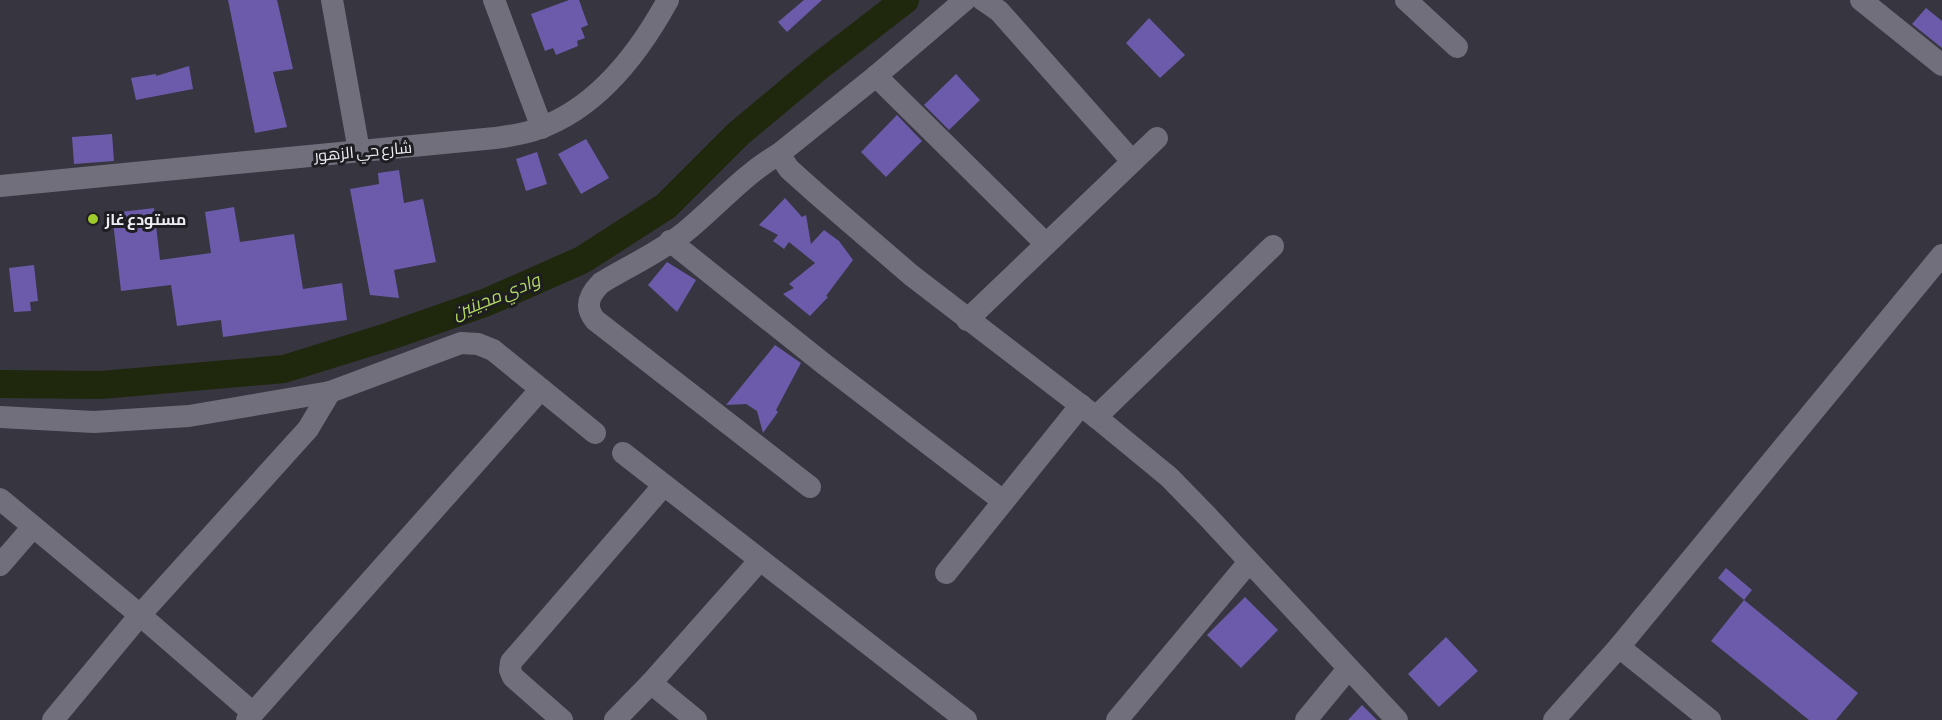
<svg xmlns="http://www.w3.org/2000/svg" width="1942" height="720" font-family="'Asap Condensed',Cairo,sans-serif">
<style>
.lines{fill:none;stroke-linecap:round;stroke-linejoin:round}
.river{stroke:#1f280c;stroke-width:28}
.building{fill:#6b5baa}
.minor{stroke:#706f7b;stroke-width:22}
.poi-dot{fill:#9fca2e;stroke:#1e1e22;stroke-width:2}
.labels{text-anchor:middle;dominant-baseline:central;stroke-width:6;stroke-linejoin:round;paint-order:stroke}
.street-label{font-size:16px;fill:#eeedf4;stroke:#1e1e22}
.poi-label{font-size:16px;font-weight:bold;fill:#eeedf4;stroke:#1e1e22;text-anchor:start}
.water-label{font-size:18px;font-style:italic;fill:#b2d861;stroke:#1e1e22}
</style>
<rect width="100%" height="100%" fill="#373540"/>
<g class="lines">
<polyline class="river" points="0,384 101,385 284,369 390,336 487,302 582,260 666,206 738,134 817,68 905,0"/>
</g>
<g class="building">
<polygon points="228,0 277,0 293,69 273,72 287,127 255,133"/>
<polygon points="569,0 579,0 588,25 581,28 585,38 577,41 578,46 556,55 553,48 545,51 531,14"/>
<polygon points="804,0 822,0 787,32 778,22"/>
<polygon points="1926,8 1942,21 1942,48 1912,24"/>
<polygon points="1149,18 1185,55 1160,78 1126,43"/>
<polygon points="189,66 193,89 136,100 131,78 156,74 156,76"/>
<polygon points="956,74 980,100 949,130 924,105"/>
<polygon points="897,115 922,141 886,177 861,152"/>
<polygon points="112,134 114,161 74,164 72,137"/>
<polygon points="586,139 609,178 581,194 558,154"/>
<polygon points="537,152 547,184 526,191 516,159"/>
<polygon points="399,170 404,203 423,199 436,262 394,270 399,298 370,295 350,189 379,184 378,173"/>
<polygon points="785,198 802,217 806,215 811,244 824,230 839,241 853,260 826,296 828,297 810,316 783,294 794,288 789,284 815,263 789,242 784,249 773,241 778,235 759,225"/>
<polygon points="234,207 240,242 294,234 303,289 342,283 347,320 223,337 221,320 177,326 171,285 121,291 112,213 154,208 160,260 211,253 205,212"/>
<polygon points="667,262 696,280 677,312 648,285"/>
<polygon points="34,265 38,301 30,302 31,311 14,312 9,268"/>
<polygon points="775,345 801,363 776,410 778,412 763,433 757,411 746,404 726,405"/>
<polygon points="1726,568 1752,590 1744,600 1718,578"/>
<polygon points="1245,597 1278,630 1241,668 1207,635"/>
<polygon points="1744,600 1858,693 1836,720 1809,720 1711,641"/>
<polygon points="1446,637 1478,671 1439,707 1408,674"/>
<polygon points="1362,705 1377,720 1348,720"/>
</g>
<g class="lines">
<g class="minor">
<polyline points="332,0 359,151"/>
<polyline points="494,0 542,128"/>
<polyline points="965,0 876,76 779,154 789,169 817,194 911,275 1096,417 1169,477 1207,516 1397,720"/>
<polyline points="983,0 999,11 1132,161"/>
<polyline points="1406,0 1457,47"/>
<polyline points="1861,0 1942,65"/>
<polyline points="876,76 1046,244"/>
<path d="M779,154C743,175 717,206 685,232C660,252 629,266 601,283C589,295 584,306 595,320L810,487"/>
<path d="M0,186L495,138C510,136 526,134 540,128C598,107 639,53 668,0"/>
<polyline points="670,241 824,364 1003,501"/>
<polyline points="967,320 1157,138"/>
<polyline points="0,417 94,422 189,416 330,392 461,343 478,344 493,350 595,433"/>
<polyline points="1096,417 1273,246"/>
<polyline points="623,453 966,720"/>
<polyline points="0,499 140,615 253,713"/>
<polyline points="0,565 33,527"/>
<polyline points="946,573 1081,405"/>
<polyline points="1619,647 1710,720"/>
<polyline points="651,683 696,720"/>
<polyline points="53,720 140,615 308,429 330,392"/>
<polyline points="247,720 541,389"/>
<polyline points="562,720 513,677 510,670 511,662 664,485"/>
<polyline points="615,720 651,683 760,560"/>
<polyline points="1117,720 1249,562"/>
<polyline points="1306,720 1348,669"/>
<polyline points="1554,720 1619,647 1942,255"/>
</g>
</g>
<circle class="poi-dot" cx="93" cy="219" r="6"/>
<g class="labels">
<g class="street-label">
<text transform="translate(363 151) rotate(-5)">شارع حي الزهور</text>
</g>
<g class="poi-label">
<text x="105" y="219">مستودع غاز</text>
</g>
<g class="water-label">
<text transform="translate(496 296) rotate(-22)">وادي مجينين</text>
</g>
</g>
</svg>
